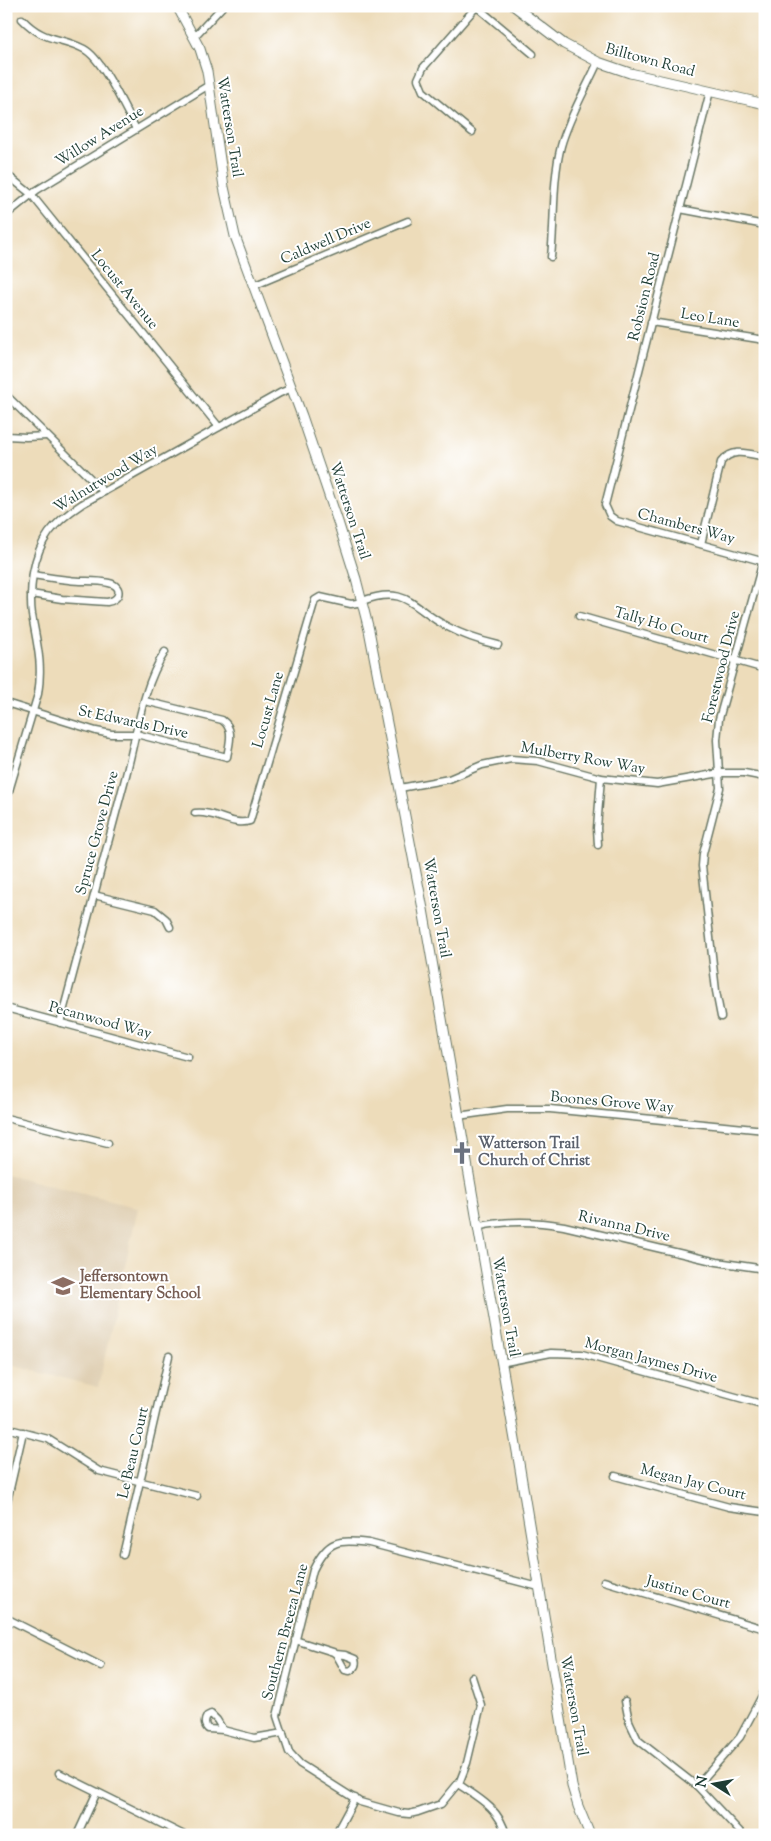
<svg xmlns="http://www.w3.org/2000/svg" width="771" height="1841" font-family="'Sorts Mill Goudy',serif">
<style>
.built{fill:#dfcfb2}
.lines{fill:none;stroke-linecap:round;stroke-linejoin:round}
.street-casing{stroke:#677563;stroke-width:9}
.secondary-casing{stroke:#677563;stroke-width:11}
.street{stroke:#fff;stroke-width:6}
.secondary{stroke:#fff;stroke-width:9}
.labels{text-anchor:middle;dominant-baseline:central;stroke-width:4;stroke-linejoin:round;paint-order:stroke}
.street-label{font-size:15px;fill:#1f3d34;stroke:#fff}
.worship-label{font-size:15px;font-weight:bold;fill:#5b616d;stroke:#fff;text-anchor:start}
.education-label{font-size:15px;font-weight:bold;fill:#785e54;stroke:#fff;text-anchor:start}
</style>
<rect width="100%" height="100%" fill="#fff"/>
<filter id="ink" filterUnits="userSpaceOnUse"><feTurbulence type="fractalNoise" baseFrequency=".02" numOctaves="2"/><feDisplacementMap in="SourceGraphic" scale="10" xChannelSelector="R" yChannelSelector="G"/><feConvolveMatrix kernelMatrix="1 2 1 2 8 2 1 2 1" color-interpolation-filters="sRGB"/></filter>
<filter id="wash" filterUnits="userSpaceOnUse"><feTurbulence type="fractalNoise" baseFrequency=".0096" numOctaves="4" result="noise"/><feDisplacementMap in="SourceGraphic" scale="20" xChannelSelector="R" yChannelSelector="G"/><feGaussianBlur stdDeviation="1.12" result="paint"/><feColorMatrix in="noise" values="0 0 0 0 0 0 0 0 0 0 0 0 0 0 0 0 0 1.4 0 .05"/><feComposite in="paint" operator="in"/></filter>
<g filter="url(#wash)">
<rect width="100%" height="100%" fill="#eddcba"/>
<polygon class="built" points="6,1174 138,1208 98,1387 6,1364"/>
</g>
<g filter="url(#ink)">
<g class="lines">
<defs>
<g id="street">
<polyline points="477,7 533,54"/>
<path d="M22,19C45,43 59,36 84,49C103,59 125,109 136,129"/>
<polyline points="194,37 223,6"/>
<polyline points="710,91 605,505 610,516 617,521 765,562"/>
<polyline points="472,132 423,91 418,79 423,68 477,6"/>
<polyline points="6,174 31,194 219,427"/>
<polyline points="680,209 765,225"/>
<polyline points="6,215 37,190 209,85"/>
<path d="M551,257C555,220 552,181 561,146C569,117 586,89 598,62"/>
<polyline points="253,286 408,221"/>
<polyline points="651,322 765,340"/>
<polyline points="6,395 104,492"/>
<polyline points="6,436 26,437 47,436"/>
<path d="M701,544L721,462C733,447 749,454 765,457"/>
<path d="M31,594L62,599L107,602C121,600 123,586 109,583C96,580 82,582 69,580C57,579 45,577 33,575"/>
<path d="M362,601C408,584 412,609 448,627C463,635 481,641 498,645"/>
<polyline points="579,616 765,669"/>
<path d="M6,703L96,731L111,734H136L227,757C229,744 235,729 222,720L145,701"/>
<polyline points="400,788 449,779 482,765 511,759 538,761 601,778 657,784 720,773 744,773 765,777"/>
<path d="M6,801L38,694C43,664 37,644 32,615C30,601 31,587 33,573C39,539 53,523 82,504L280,393L292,388"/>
<path d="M195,813C214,810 232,827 250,821L315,600L320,597L351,604L363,602"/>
<polyline points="598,845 597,828 601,778"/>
<polyline points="94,895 155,910 166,919 170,927"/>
<polyline points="6,1008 188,1057"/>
<polyline points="721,1017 716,991 702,866 703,854 720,788 717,740 719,719 763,561"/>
<path d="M60,1023C82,941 104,860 125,779C136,739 142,686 165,652"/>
<polyline points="458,1116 507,1109 550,1109 765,1130"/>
<polyline points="6,1118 108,1143"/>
<path d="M477,1227C506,1220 535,1221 564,1226L717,1262L765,1269"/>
<polyline points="501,1363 551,1353 582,1354 765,1405"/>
<polyline points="6,1428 48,1439 99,1471 197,1496"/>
<polyline points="615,1476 729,1507 765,1512"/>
<polyline points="6,1506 23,1432"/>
<polyline points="123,1555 169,1356"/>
<polyline points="604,1581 765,1629"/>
<polyline points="6,1618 101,1666"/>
<path d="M295,1640L333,1652L336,1654L345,1670L350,1671C355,1668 357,1665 355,1659L345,1655L336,1654"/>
<path d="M472,1677L481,1705L467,1763L460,1781L441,1804L418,1812L409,1814L399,1813L360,1802L300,1764L289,1752L277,1716L313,1570C328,1539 338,1540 369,1543L539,1587"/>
<polyline points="625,1701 629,1721 638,1740 697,1786 742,1834"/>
<path d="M223,1730L217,1720L211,1714L207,1716C204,1721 204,1725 208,1729L223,1730L254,1738L283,1733"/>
<polyline points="59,1773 184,1835"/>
<path d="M458,1784C479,1798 500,1809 506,1835"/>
<polyline points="697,1786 740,1737 765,1690"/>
<polyline points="77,1835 97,1792"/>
<polyline points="335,1835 355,1798"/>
</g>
<g id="secondary">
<polyline points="177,6 200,49 207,71 224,187 235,236 302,416 338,522 356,579 369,630 423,909 519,1463 572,1786 578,1806 590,1835"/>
<polyline points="514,6 564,44 598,62 630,73 765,104"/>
</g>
</defs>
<use href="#street" class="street-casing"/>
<use href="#secondary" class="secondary-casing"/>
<use href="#street" class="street"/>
<use href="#secondary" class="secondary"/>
</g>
</g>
<defs>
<symbol id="church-bare" viewBox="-9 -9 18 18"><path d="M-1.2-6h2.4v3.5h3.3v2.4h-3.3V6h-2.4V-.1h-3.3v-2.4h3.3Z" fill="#6b7280" stroke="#fff" stroke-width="2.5" paint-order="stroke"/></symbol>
<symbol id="school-bare" viewBox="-9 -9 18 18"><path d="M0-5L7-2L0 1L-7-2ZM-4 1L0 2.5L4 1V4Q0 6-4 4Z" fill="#8d6e63" stroke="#fff" stroke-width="2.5" paint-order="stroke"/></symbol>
</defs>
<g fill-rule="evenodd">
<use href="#church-bare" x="446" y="1137" width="32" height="32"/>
<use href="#school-bare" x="47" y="1270" width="32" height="32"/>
</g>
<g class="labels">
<g class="street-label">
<text transform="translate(650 61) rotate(15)">Billtown Road</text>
<text transform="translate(229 127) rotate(81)">Watterson Trail</text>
<text transform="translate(100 137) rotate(-32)">Willow Avenue</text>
<text transform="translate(326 242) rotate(-23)">Caldwell Drive</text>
<text transform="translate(124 290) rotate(51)">Locust Avenue</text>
<text transform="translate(645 297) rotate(-76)">Robsion Road</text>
<text transform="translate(710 319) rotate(9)">Leo Lane</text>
<text transform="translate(106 479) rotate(-31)">Walnutwood Way</text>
<text transform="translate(349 511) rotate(72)">Watterson Trail</text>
<text transform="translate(686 527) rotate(15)">Chambers Way</text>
<text transform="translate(661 626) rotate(16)">Tally Ho Court</text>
<text transform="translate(722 667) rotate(-76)">Forestwood Drive</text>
<text transform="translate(269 710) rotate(-74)">Locust Lane</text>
<text transform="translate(133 723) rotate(12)">St Edwards Drive</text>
<text transform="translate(583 759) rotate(10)">Mulberry Row Way</text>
<text transform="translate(98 833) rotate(-75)">Spruce Grove Drive</text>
<text transform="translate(436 908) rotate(80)">Watterson Trail</text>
<text transform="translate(100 1021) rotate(15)">Pecanwood Way</text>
<text transform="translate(612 1103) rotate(5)">Boones Grove Way</text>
<text transform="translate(624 1227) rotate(13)">Rivanna Drive</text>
<text transform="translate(505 1307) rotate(80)">Watterson Trail</text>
<text transform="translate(651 1361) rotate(15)">Morgan Jaymes Drive</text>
<text transform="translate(134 1453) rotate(-77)">Le Beau Court</text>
<text transform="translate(693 1483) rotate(14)">Megan Jay Court</text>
<text transform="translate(688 1593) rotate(16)">Justine Court</text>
<text transform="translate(286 1632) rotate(-75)">Southern Breeza Lane</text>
<text transform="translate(573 1706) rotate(80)">Watterson Trail</text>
</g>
<g class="worship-label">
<text x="478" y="1144">Watterson Trail<tspan x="478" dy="17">Church of Christ</tspan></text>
</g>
<g class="education-label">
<text x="80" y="1277">Jeffersontown<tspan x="80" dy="17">Elementary School</tspan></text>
</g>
</g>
<rect width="771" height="1841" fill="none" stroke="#fff" stroke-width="25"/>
<g transform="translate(714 1784) rotate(281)" stroke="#ffffff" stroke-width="4" paint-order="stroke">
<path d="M0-4L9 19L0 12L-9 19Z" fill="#1f3d34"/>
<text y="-8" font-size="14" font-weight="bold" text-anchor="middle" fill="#1f3d34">N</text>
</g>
</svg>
